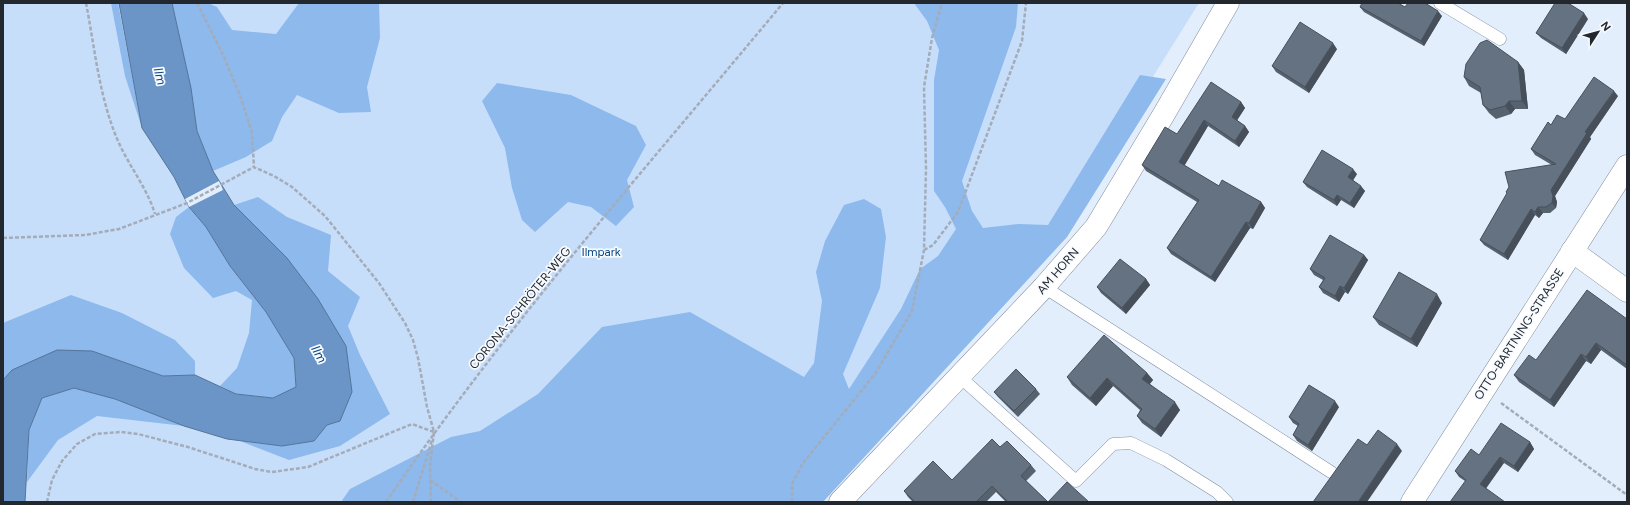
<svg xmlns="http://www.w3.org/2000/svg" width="1630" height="505" font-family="Figtree,sans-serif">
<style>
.green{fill:#c7defa}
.forest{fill:#8db9ed}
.water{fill:#6b95c7;stroke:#557499}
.pier{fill:#e3eefc}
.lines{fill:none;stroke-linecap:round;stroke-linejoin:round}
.lane-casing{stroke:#808d9d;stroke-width:13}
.street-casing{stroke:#808d9d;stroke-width:23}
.path{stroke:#a3acb8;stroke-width:2.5;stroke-dasharray:4 2;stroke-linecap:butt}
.lane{stroke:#fff;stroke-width:12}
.street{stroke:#fff;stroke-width:22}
.wall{fill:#57626f}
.shaded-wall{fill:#47505a}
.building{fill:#657281;stroke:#47505a}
.labels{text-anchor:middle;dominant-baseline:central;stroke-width:3.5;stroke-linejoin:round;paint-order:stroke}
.park-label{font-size:12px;fill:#034683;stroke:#f7fafe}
.street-label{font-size:12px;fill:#23282f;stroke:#f7fafe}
.water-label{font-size:13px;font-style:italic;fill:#084986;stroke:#f7fafe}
</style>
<rect width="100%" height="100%" fill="#e3eefc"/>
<polygon class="green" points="3,3 1199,3 1058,229 808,502 3,502"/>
<g class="forest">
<polygon points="111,3 118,3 142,128 125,76"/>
<polygon points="172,3 208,3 217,7 232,30 276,34 299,3 379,3 380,38 367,87 371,112 339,113 297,95 282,117 272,141 246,157 213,171 197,131 191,88"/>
<polygon points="914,3 1018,3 1016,27 962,181 972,211 983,228 1019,224 1048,225 1140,75 1166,79 1067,237 823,502 341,502 350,489 451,437 480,431 538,394 602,327 690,312 804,377 814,363 822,301 816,272 825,241 844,205 864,199 881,209 886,237 880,288 843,374 849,389 901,309 920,269 938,256 956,229 945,207 934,191 934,80 939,50 927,21"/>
<polygon points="497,83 571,95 636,126 646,145 627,180 634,207 616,226 591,207 568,202 535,232 522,220 512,188 505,148 482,101"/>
<polygon points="258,197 287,217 331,235 328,271 360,297 348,326 360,355 390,414 340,446 289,460 240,441 282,446 314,441 327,425 340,421 287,258 234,205"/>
<polygon points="189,207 206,227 230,266 266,312 294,358 296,387 273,398 236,394 220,386 237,368 249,333 252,300 236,291 213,298 184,268 170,234 176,217"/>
<polygon points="71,295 122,313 175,340 195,361 195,375 163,376 92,351 12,370 3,380 3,323"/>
<polygon points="74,388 115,399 184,426 97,416 58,440 27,482 29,430 42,398"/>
</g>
<polygon class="water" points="119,3 172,3 191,88 197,131 213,171 234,205 287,258 318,299 346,346 352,392 340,421 327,425 314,441 282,446 227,439 184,426 115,399 74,388 42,398 29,430 25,502 3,502 3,380 12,370 57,350 92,351 163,376 195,375 236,394 273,398 296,387 294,358 266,312 230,266 206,227 189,207 174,177 142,128"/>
<polygon class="pier" points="219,181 223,190 189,207 185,199"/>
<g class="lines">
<defs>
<g id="lane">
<polyline points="1440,3 1500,39"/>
<polyline points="1044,287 1331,472"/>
<polyline points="960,377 1076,481 1113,444 1131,443 1166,460 1217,492 1227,502"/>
</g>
<g id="street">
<polyline points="1572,251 1627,291"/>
<polyline points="840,502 1044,287 1096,227 1164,114 1228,3"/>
<polyline points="1412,502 1627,166"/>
</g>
</defs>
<use href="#lane" class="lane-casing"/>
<use href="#street" class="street-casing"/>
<g class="path">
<path d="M86,3C95,49 99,97 118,141C129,166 147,188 155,214"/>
<polyline points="197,3 224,57 241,98 252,133 254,167 274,176 292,187 325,216 379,283 405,323 413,340 418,358 427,407 434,432 430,466 431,502"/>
<polyline points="3,238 85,235 119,229 187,203 254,167"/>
<polyline points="924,250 933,245 958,212 1022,41 1026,3"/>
<polyline points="1501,403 1627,495"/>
<polyline points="430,480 461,502"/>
<polyline points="47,502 52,480 62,461 77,444 95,434 121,432 138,434 188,447 255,469 272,472 308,467 412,424 434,432"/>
<path d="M386,502C506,326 647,167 783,3"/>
<polyline points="413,502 432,440"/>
<polyline points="792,502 792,484 803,463 875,374 912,311 924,250 926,169 924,87 932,38 942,3"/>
</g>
<use href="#lane" class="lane"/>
<use href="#street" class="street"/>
</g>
<g class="wall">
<polygon points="1360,7 1405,7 1442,16 1424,46 1364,12"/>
<polygon points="1588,19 1566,54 1541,38 1536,33"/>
<polygon points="1337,49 1309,93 1276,72 1272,66"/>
<polygon points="1518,62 1524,70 1528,109 1515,109 1511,114 1496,119 1489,113 1483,105 1481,93 1469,86 1464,77"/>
<polygon points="1618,96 1590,137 1591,139 1555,196 1557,202 1556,208 1550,213 1543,213 1539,218 1535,215 1508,260 1484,245 1480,240 1507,194 1506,192 1552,165 1535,155 1531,149 1551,125"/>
<polygon points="1241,102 1245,108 1237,120 1245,126 1249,132 1239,147 1208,126 1184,166 1219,186 1261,202 1265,208 1253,229 1250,228 1215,282 1171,254 1167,248 1197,202 1146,171 1142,165 1177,134"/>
<polygon points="1357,174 1353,180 1365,191 1354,208 1341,200 1337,206 1307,187 1303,182"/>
<polygon points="1364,255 1368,260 1348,294 1345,292 1339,302 1323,293 1319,287 1323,280 1314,275 1310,269"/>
<polygon points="1146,279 1150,285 1126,314 1101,293 1097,287"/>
<polygon points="1442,303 1417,347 1379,325 1373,317"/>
<polygon points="1627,319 1627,369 1601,350 1591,364 1586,361 1554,407 1519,382 1514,375 1536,360"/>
<polygon points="1147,373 1153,380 1150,384 1180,410 1161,437 1142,423 1137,416 1140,410 1113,386 1096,406 1072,385 1067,377"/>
<polygon points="1036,389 1040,394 1018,417 998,397 994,392"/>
<polygon points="1339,407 1312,451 1297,441 1293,435 1298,426 1293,423 1289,417"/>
<polygon points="1530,442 1534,449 1518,472 1504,463 1465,481 1459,477 1455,471 1479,455"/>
<polygon points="1000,447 1031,465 1036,471 1026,481 1048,502 1006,502 996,492 986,502 913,502 908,497 904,491 952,480"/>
</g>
<g class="shaded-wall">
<polygon points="1438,11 1442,16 1424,46 1421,41"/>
<polygon points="1584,13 1588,19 1566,54 1562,48"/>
<polygon points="1333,43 1337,49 1309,93 1305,87"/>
<polygon points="1518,62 1524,70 1528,109 1522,101"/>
<polygon points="1614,91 1618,96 1590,137 1591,139 1555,196 1557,202 1556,208 1552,203 1551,190 1585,132"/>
<polygon points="1509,101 1515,109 1511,114 1505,106"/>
<polygon points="1241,102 1245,108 1236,122 1232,117"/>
<polygon points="1204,120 1208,126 1183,168 1179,162"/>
<polygon points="1245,126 1249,132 1239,147 1235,141"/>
<polygon points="1353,169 1357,174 1352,182 1348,177"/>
<polygon points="1361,186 1365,191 1354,208 1350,203"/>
<polygon points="1337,195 1341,200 1337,206 1334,200"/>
<polygon points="1261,202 1265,208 1253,229 1249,223"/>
<polygon points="1538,207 1543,213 1539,218 1535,212"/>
<polygon points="1531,209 1535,215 1508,260 1504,254"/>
<polygon points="1246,222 1250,228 1215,282 1211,277"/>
<polygon points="1364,255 1368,260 1348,294 1344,288"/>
<polygon points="1146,279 1150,285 1126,314 1122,308"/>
<polygon points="1340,286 1345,292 1339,302 1335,296"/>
<polygon points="1437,294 1442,303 1417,347 1411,339"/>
<polygon points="1596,343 1601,350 1591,364 1586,357"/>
<polygon points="1581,354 1586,361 1554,407 1550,400"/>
<polygon points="1147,373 1153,380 1147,386 1142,379"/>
<polygon points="1107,378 1113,386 1096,406 1090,398"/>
<polygon points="1335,401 1339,407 1312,451 1308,445"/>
<polygon points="1175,402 1180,410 1161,437 1155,429"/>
<polygon points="1530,442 1534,449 1518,472 1514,466"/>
<polygon points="1397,444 1402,451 1367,502 1358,502"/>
<polygon points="1500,457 1504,463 1485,490 1480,484"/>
</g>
<g class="building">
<polygon points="1362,3 1398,3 1405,7 1408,3 1425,3 1438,11 1421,41 1360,7"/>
<polygon points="1555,3 1568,3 1584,13 1562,48 1536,33"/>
<polygon points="1300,22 1333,43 1305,87 1272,66"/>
<polygon points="1487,40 1518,62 1522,101 1509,101 1505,106 1490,110 1483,105 1480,87 1464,77 1466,64 1480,43"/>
<polygon points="1594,77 1614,91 1585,132 1587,133 1551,190 1553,196 1552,203 1546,207 1538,207 1535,212 1531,209 1504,254 1480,240 1507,193 1506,192 1509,187 1505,172 1556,164 1531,149 1548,122 1551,125 1557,115 1565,119"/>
<polygon points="1211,82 1241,102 1232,117 1245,126 1235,141 1204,120 1179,162 1219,186 1222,180 1261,202 1249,223 1246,222 1211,277 1167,248 1199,200 1142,165 1165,127 1177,134"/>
<polygon points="1322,150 1353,169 1348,177 1361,186 1350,203 1337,195 1334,200 1303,182"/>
<polygon points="1330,235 1364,255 1344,288 1340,286 1335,296 1319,287 1325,278 1310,269"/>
<polygon points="1120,259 1146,279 1122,308 1097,287"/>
<polygon points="1399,272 1437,294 1411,339 1373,317"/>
<polygon points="1587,290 1627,319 1627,365 1596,343 1586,357 1581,354 1550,400 1514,375 1529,355 1536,360"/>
<polygon points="1104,335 1147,373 1142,379 1175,402 1155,429 1137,416 1142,409 1107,378 1090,398 1067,377"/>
<polygon points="1016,369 1036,389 1014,411 994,392"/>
<polygon points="1309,385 1335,401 1308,445 1293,435 1299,424 1289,417"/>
<polygon points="1501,423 1530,442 1514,466 1500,457 1480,484 1505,502 1450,502 1466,480 1455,471 1471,449 1479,455"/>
<polygon points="1378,430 1397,444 1358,502 1313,502 1358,439 1367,445"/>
<polygon points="992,439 1000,447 1007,441 1031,465 1021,476 1048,502 1008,502 992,486 976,502 915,502 904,491 933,461 952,480"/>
<polygon points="1067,482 1089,502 1048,502"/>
</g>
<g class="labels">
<g class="park-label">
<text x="601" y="252">Ilmpark</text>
</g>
<g class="street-label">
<text transform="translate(1058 271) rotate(-49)">AM HORN</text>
<text transform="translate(520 308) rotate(-51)">CORONA-SCHRÖTER-WEG</text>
<text transform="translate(1519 334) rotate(-57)">OTTO-BARTNING-STRASSE</text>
</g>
<g class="water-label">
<text transform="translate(160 76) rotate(75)">Ilm</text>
<text transform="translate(319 354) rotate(61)">Ilm</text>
</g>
</g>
<rect width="1630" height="505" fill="none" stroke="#23282f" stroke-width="8"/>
<g transform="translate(1598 32) rotate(54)" stroke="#f7fafe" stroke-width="3" paint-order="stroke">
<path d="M0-3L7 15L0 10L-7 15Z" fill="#23282f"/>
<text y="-6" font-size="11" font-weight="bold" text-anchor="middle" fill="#23282f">N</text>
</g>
</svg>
